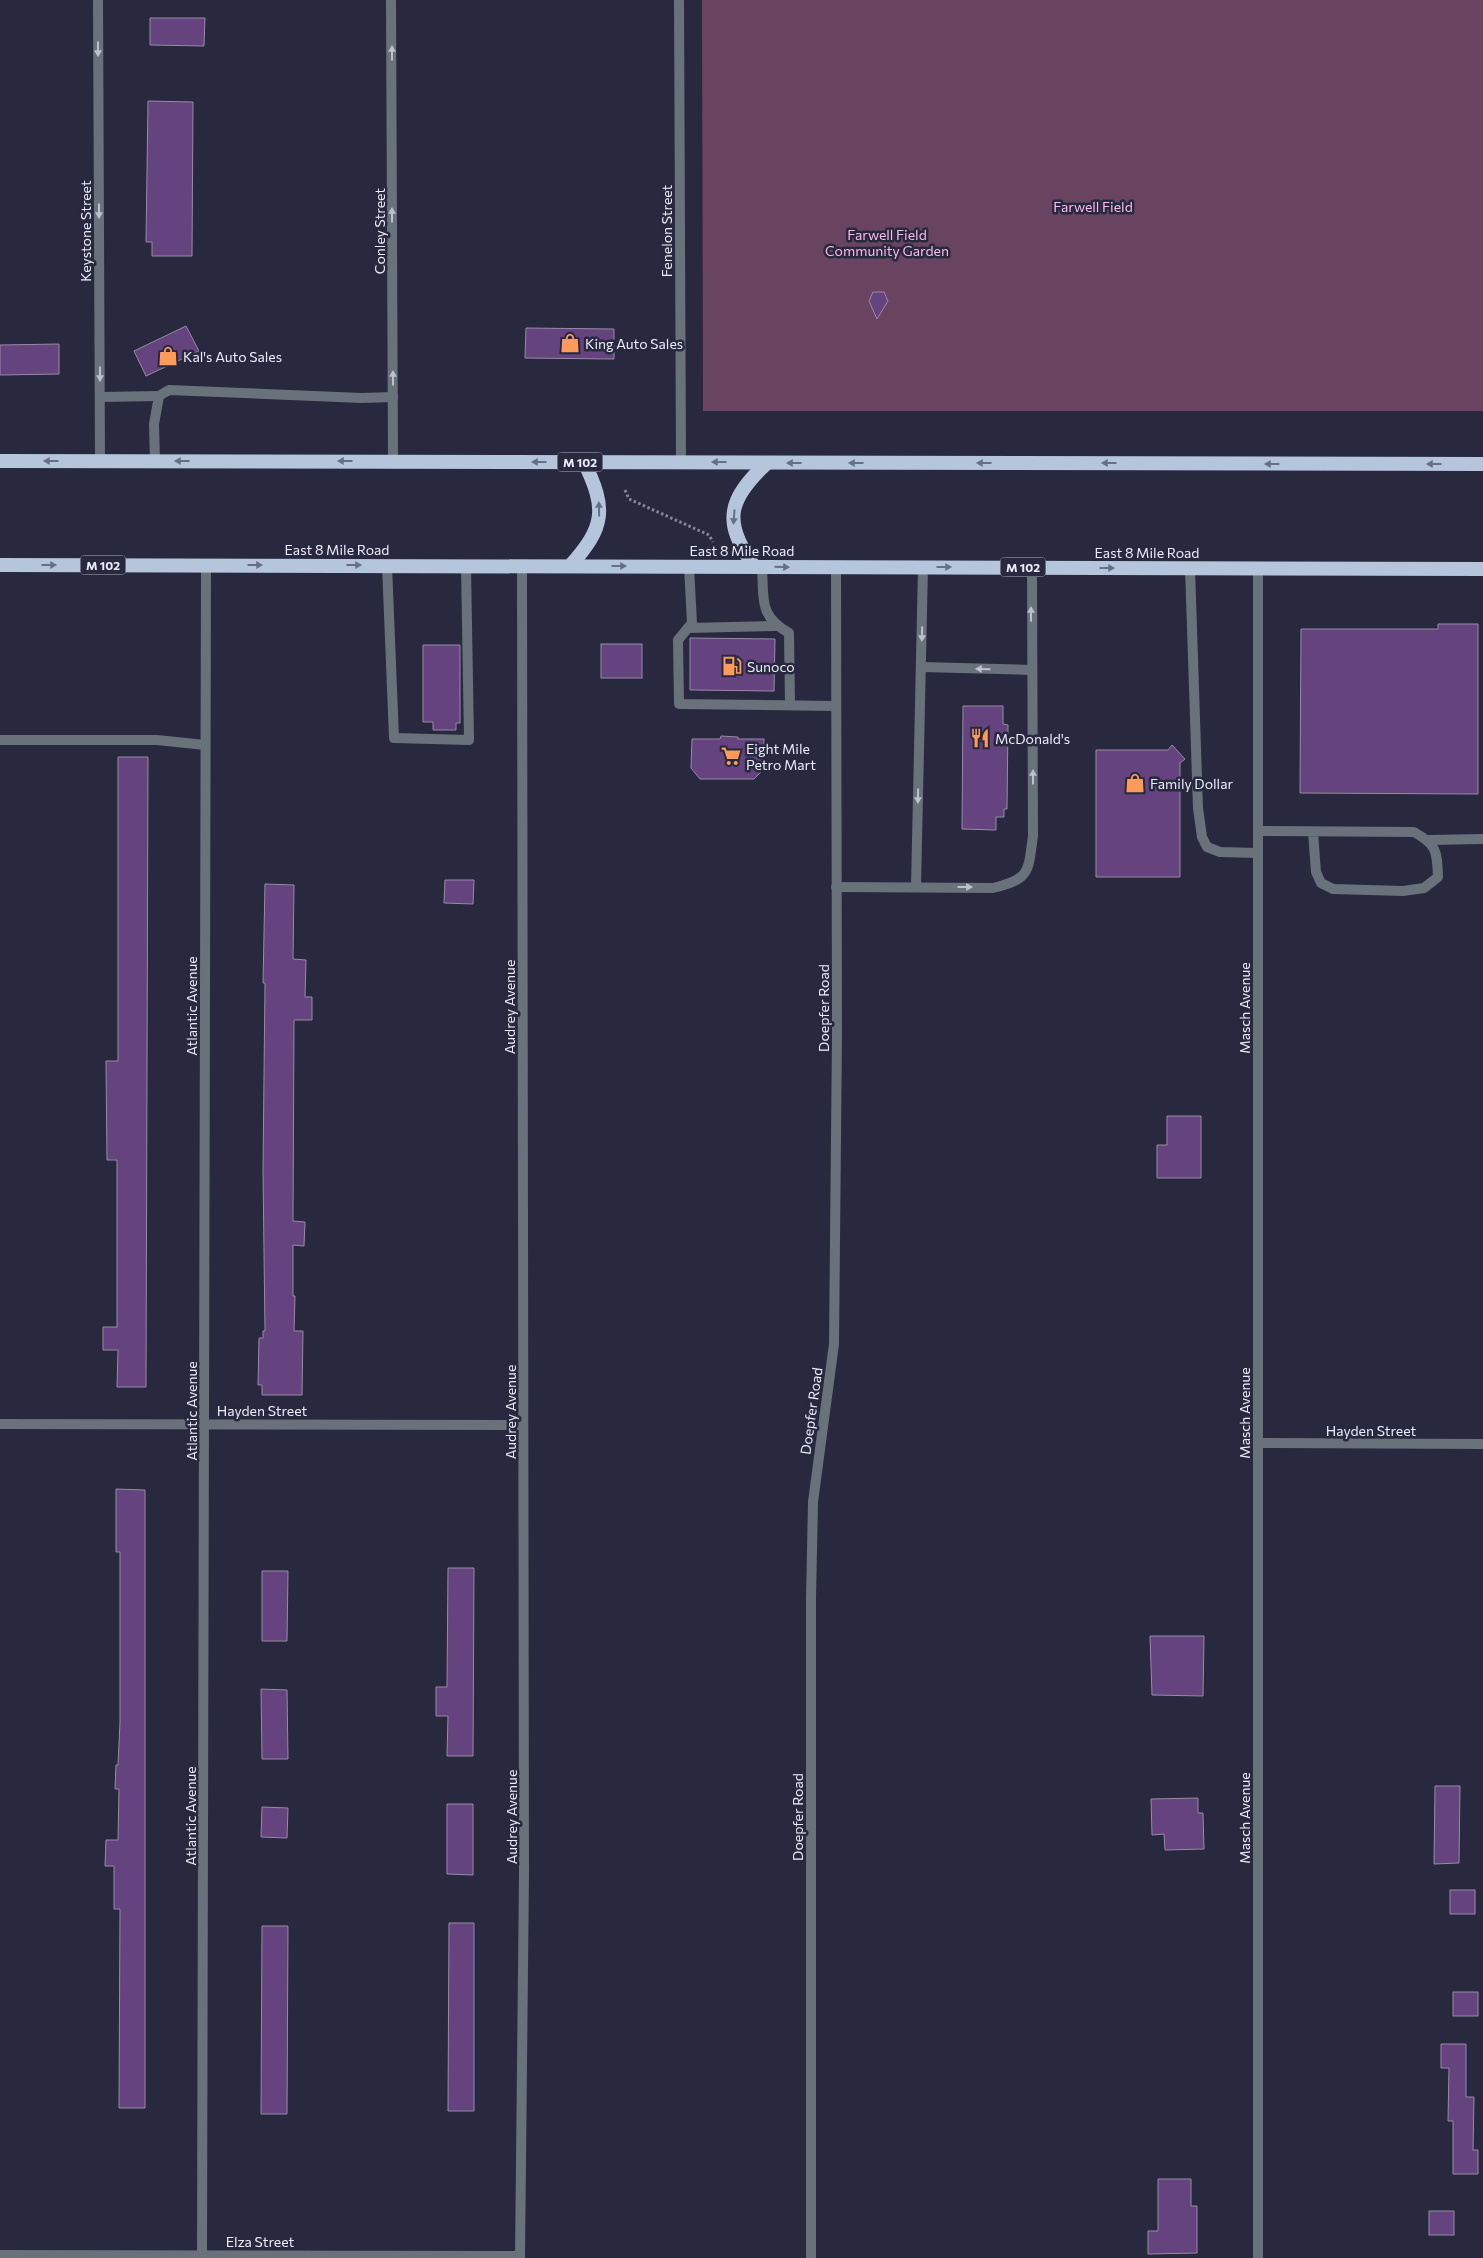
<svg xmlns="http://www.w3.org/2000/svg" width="1483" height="2258" font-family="Commissioner,sans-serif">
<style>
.green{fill:#694461}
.building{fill:#64437e;stroke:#988ba4}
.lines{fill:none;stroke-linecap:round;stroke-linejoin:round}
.path{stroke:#868699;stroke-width:3;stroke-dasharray:2.5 2.5;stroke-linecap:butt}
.service{stroke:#69717b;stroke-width:10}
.minor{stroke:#69717b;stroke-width:10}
.trunk{stroke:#b4c5dc;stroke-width:14}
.oneway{fill:#bdc0ce}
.oneway2{fill:#676f85}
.labels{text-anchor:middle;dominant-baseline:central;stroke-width:5;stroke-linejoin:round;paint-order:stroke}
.shield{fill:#28283e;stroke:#b0b0c2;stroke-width:1}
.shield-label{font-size:12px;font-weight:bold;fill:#eaebfa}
.park-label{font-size:14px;fill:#fdb9ee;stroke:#28283e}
.street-label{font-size:14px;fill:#eaebfa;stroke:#28283e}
.poi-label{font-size:14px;fill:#eaebfa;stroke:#28283e;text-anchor:start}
</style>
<rect width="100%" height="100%" fill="#28283e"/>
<polygon class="green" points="702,0 1483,0 1483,411 703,411"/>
<g class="building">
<polygon points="150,18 205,18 204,46 150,45"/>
<polygon points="148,101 193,102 192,256 152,256 152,242 146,242"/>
<polygon points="873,292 884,292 888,301 877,319 869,301"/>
<polygon points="186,326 199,351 146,376 134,351"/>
<polygon points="526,328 614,329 614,359 525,358"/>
<polygon points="59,344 59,374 0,375 0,345"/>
<polygon points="1438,624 1478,624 1478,794 1300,793 1301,629 1438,629"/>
<polygon points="690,638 775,639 774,691 690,690"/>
<rect x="601" y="644" width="41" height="34"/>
<polygon points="423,645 460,645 460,723 456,723 456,730 433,730 433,722 423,722"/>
<polygon points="963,706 1003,706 1003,724 1008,725 1007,809 1004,809 1004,817 996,817 996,830 962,829"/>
<polygon points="721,736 738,737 738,739 764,739 764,769 754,779 700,779 691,768 692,739 720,739"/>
<polygon points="1172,745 1185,759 1180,763 1180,877 1096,877 1096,750 1168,750"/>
<polygon points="118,757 148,757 146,1387 117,1387 118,1350 103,1350 103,1327 117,1327 117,1160 107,1160 106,1061 118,1061"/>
<polygon points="445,880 474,880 473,904 444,903"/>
<polygon points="265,884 294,885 293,959 306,960 305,997 312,997 312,1020 294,1020 293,1221 305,1222 304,1246 293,1245 293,1296 295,1296 294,1331 303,1331 302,1395 262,1395 262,1385 258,1385 259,1338 263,1338 263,1331 265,1331 263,1170 265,983 263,983"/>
<polygon points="1167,1116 1201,1116 1201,1178 1157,1178 1157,1145 1167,1145"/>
<polygon points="116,1489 145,1490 145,2108 119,2108 120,1909 114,1909 114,1866 105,1866 106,1840 118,1840 119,1789 115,1789 116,1765 118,1765 120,1722 120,1552 116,1552"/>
<polygon points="448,1568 474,1568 473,1756 447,1756 448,1716 436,1716 436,1687 447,1687"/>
<polygon points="262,1571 288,1571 287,1641 262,1641"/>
<polygon points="1150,1636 1204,1636 1203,1696 1152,1695"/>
<polygon points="261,1689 287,1690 288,1759 262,1759"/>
<polygon points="1435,1786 1460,1786 1459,1863 1434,1864"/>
<polygon points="1198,1798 1198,1813 1203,1813 1204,1849 1165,1850 1164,1834 1152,1835 1151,1799"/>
<polygon points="447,1804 473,1804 473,1875 447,1874"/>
<polygon points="262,1807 288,1808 287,1838 261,1837"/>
<rect x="1450" y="1890" width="25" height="24"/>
<polygon points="449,1923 474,1923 474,2111 448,2111"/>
<polygon points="262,1926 288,1926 287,2114 261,2114"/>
<rect x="1453" y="1992" width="25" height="24"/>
<polygon points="1441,2044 1466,2044 1466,2097 1474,2097 1473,2150 1478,2150 1478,2174 1453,2174 1453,2121 1448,2121 1449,2068 1441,2068"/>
<polygon points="1158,2179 1191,2179 1191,2206 1197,2206 1197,2253 1148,2254 1148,2231 1158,2231"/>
<rect x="1429" y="2211" width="25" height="24"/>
</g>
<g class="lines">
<polyline class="path" points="625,490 629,499 709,535 713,542"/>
<g class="service">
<polyline points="100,397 159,396"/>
<polyline points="155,461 154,424 159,396 169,390 362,398 393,397"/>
<polyline points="387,565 394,738 469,740 466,566"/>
<path d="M762,566C764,598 758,616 789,633L790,705"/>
<polyline points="689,567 692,623 678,640 679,704 835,706"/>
<polyline points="1190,568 1198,808 1202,837 1207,847 1220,852 1258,853"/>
<polyline points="688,628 776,626"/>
<polyline points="921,667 1032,670"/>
<polyline points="0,740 157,740 205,745"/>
<path d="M1258,831L1414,832C1437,845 1437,851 1438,877L1424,888L1403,891L1333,889L1321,883L1316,872L1313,832"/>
<polyline points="1429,840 1483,839"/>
<path d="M836,887L993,888C1031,879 1028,871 1033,836L1032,567"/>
<polyline points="916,887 923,567"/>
</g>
<g class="minor">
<polyline points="98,0 100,461"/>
<polyline points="391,0 393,461"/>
<polyline points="679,0 681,462"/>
<polyline points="0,1424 523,1425"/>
<polyline points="1258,1443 1483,1444"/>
<polyline points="0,2255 520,2256"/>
<polyline points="202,2258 206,565"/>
<polyline points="520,2258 524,1873 522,566"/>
<polyline points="811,2258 811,1598 813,1502 834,1344 837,1035 836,567"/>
<polyline points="1258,2258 1258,568"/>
</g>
<g class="trunk">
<polyline points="0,461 1483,464"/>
<polyline points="0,565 1483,569"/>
<path d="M570,566C605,527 607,509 584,462"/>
<path d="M754,566C722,522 728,499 767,463"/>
</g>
</g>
<defs><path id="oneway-solid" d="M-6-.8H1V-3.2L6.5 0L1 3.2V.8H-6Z" transform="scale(1.25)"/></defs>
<g class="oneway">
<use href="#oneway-solid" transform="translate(98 49) rotate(90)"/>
<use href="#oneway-solid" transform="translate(392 53) rotate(-90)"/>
<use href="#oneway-solid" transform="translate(99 211) rotate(90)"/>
<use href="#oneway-solid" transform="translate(392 215) rotate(-90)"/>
<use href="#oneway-solid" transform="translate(100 374) rotate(90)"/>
<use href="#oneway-solid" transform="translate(393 378) rotate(-90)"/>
<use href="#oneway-solid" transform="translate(1031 614) rotate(-90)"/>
<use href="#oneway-solid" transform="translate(922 634) rotate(91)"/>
<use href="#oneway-solid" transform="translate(983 669) rotate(-179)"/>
<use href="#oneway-solid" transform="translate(1033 777) rotate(-90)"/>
<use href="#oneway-solid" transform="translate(918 796) rotate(91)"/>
<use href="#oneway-solid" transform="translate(965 887)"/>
</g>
<g class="oneway2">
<use href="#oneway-solid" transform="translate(51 461) rotate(-180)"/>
<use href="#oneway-solid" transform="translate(182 461) rotate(-180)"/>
<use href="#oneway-solid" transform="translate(345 461) rotate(-180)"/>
<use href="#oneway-solid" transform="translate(539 462) rotate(-180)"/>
<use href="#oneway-solid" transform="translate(719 462) rotate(-180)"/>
<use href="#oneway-solid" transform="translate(794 463) rotate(-180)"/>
<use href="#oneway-solid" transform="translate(856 463) rotate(-180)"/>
<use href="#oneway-solid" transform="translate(984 463) rotate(-180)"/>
<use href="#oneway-solid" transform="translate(1109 463) rotate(-180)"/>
<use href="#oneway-solid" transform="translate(1272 464) rotate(-180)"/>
<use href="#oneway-solid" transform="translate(1434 464) rotate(-180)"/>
<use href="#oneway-solid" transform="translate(599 509) rotate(-91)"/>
<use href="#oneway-solid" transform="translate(734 517) rotate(94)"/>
<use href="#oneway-solid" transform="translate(49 565)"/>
<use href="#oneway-solid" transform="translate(255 565)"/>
<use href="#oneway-solid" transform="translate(354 565)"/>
<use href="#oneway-solid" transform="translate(619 566)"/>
<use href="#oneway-solid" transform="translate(782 567) rotate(1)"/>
<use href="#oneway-solid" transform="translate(944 567)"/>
<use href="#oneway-solid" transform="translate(1107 568)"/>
</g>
<defs>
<symbol id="shop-bare" viewBox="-9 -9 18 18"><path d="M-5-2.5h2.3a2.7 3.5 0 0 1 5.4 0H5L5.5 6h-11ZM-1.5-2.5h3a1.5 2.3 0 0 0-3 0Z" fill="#ff9b5a" stroke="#28283e" stroke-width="2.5" paint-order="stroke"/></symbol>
<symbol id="fuel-bare" viewBox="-9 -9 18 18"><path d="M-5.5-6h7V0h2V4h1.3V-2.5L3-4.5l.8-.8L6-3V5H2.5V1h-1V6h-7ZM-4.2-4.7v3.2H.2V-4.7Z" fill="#ff9b5a" stroke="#28283e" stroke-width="2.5" paint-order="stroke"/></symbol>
<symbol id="restaurant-bare" viewBox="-9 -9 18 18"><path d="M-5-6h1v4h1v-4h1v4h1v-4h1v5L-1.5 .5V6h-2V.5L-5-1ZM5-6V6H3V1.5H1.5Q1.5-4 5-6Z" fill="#ff9b5a" stroke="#28283e" stroke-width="2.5" paint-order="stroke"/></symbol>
<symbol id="supermarket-bare" viewBox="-9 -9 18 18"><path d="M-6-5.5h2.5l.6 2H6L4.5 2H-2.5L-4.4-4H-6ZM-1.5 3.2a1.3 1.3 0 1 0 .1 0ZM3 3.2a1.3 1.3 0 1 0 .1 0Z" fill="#ff9b5a" stroke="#28283e" stroke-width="2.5" paint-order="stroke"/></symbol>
</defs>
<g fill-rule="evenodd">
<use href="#shop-bare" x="556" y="329" width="28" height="28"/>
<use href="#shop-bare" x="154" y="342" width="28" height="28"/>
<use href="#fuel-bare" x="718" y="652" width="28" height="28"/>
<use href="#restaurant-bare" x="966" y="724" width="28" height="28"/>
<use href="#supermarket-bare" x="717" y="742" width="28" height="28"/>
<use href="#shop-bare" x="1121" y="769" width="28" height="28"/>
</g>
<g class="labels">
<g class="shield">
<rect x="557.5" y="452.5" width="45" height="19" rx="4"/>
<rect x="80.5" y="555.5" width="45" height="19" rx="4"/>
<rect x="1000.5" y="557.5" width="45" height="19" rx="4"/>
</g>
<g class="shield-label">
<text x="580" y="462">M 102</text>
<text x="103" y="565">M 102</text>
<text x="1023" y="567">M 102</text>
</g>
<g class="park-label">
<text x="1093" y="206">Farwell Field</text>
<text x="887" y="234">Farwell Field<tspan x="887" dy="16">Community Garden</tspan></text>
</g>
<g class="street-label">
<text transform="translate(85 231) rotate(-90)">Keystone Street</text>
<text transform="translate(379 231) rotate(-90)">Conley Street</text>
<text transform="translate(666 231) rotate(-90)">Fenelon Street</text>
<text x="337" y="549">East 8 Mile Road</text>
<text x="742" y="550">East 8 Mile Road</text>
<text x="1147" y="552">East 8 Mile Road</text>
<text transform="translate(191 1006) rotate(-90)">Atlantic Avenue</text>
<text transform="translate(509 1007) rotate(-90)">Audrey Avenue</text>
<text transform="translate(823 1008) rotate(-90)">Doepfer Road</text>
<text transform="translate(1244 1008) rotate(-90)">Masch Avenue</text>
<text x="262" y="1410">Hayden Street</text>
<text transform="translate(191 1411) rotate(-90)">Atlantic Avenue</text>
<text transform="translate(811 1411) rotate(-82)">Doepfer Road</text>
<text transform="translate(510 1412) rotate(-90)">Audrey Avenue</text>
<text transform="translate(1244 1413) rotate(-90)">Masch Avenue</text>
<text x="1371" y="1430">Hayden Street</text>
<text transform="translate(190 1816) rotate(-90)">Atlantic Avenue</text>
<text transform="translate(511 1817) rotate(-90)">Audrey Avenue</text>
<text transform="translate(797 1817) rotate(-90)">Doepfer Road</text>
<text transform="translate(1244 1818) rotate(-90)">Masch Avenue</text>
<text x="260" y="2241">Elza Street</text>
</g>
<g class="poi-label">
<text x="585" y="343">King Auto Sales</text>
<text x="183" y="356">Kal's Auto Sales</text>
<text x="747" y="666">Sunoco</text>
<text x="995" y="738">McDonald's</text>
<text x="746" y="748">Eight Mile<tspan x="746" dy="16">Petro Mart</tspan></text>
<text x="1150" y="783">Family Dollar</text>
</g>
</g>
</svg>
